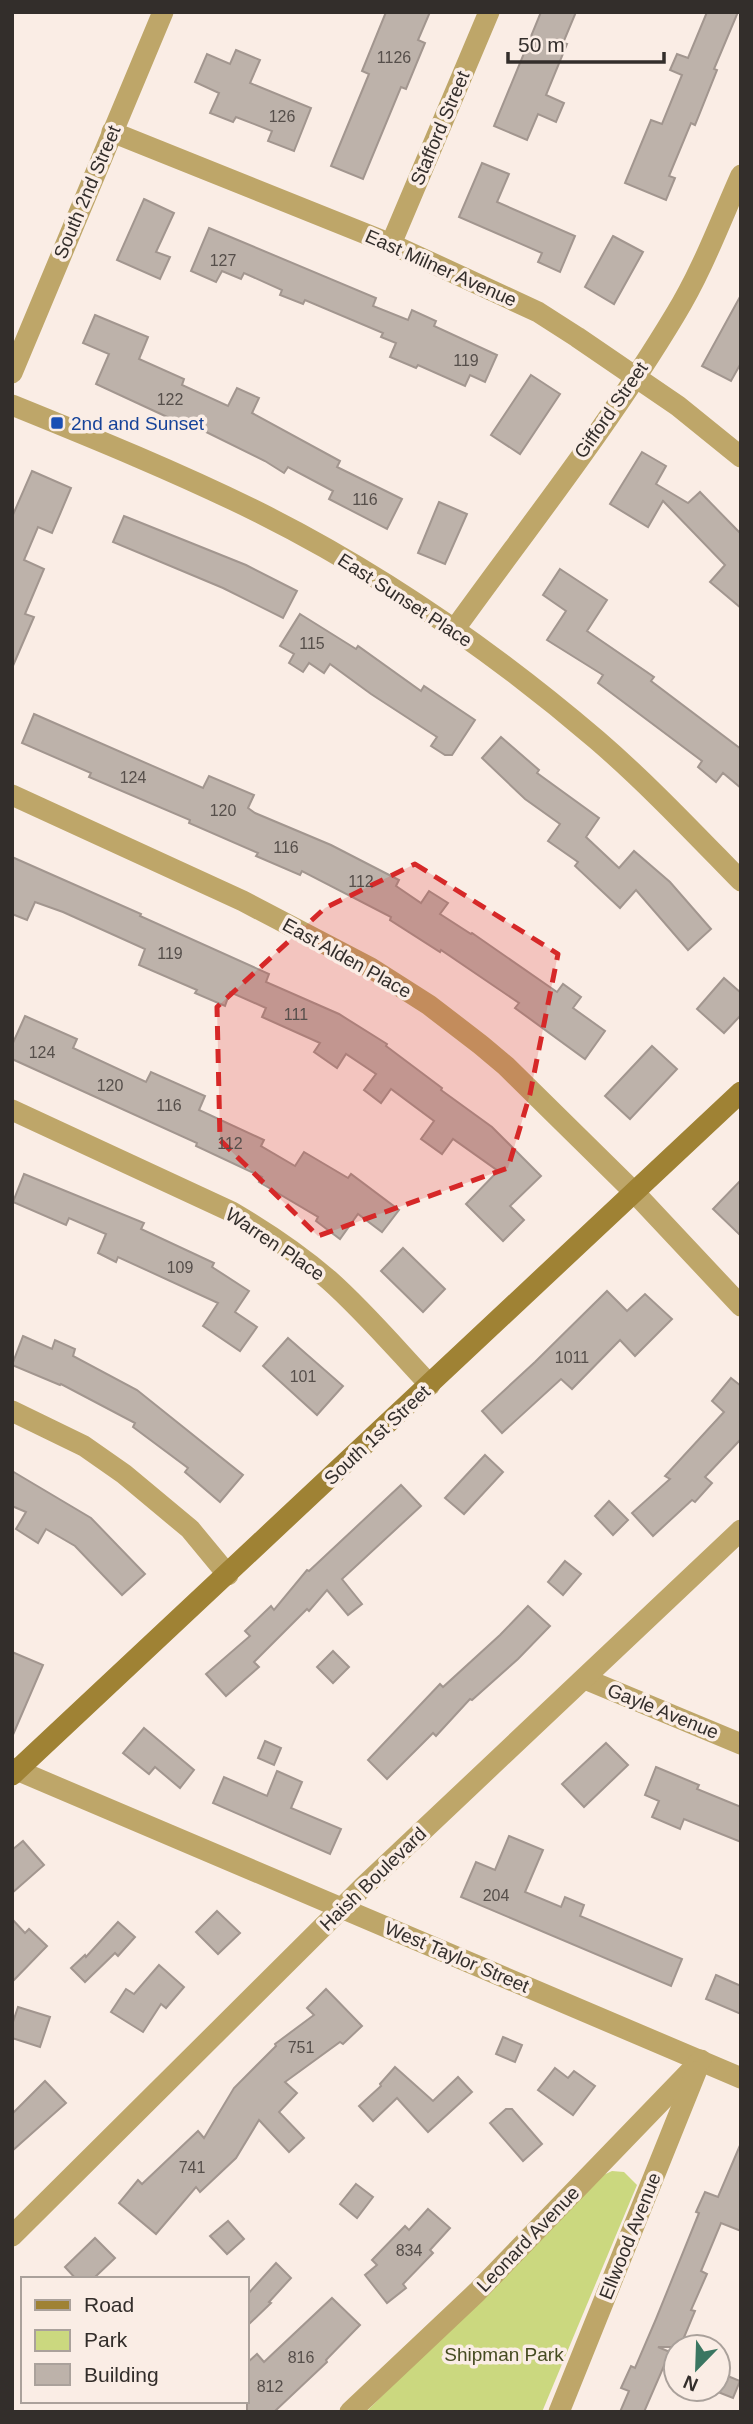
<svg xmlns="http://www.w3.org/2000/svg" width="753" height="2424" font-family="Arial,sans-serif">
<style>
.green{fill:#cbd87f}
.building{fill:#bdb2aa;stroke:#a2968f;stroke-width:2}
.lines{fill:none;stroke-linecap:round;stroke-linejoin:round}
.street{stroke:#bea669;stroke-width:21}
.secondary{stroke:#9f8234;stroke-width:21}
.marked{fill:#d62828;fill-opacity:0.2;stroke:#d62828;stroke-width:5;stroke-dasharray:14 9;stroke-linejoin:round}
.transit-dot{fill:#1a4fb4;stroke:#faede5;stroke-width:2.5}
.labels{text-anchor:middle;dominant-baseline:central;stroke-width:7;stroke-linejoin:round;paint-order:stroke}
.number-label{font-size:16px;fill:#564f4b}
.street-label{font-size:19px;fill:#332e2b;stroke:#faede5}
.transit-label{font-size:19px;fill:#164399;stroke:#faede5;text-anchor:start}
.park-label{font-size:19px;fill:#464c22;stroke:#faede5}
</style>
<rect width="100%" height="100%" fill="#faede5"/>
<polygon class="green" points="612,2171 624,2172 637,2185 542,2412 366,2412 599,2177"/>
<g class="building">
<polygon points="386,12 430,12 418,40 425,43 406,89 401,87 363,179 331,166 369,74 362,71"/>
<polygon points="541,12 576,12 563,43 567,44 546,95 564,103 556,122 538,114 527,140 494,126"/>
<polygon points="707,12 738,12 714,69 717,70 695,125 691,123 669,176 675,178 666,200 625,183 651,120 662,124 682,75 670,70 677,54 688,58"/>
<polygon points="236,50 260,60 250,83 311,108 294,151 268,141 272,131 236,117 233,122 210,113 219,93 195,82 207,54 230,64"/>
<polygon points="482,163 509,174 497,202 575,236 560,272 538,262 542,253 459,217"/>
<polygon points="144,199 174,213 156,252 170,257 160,279 117,260"/>
<polygon points="209,228 376,298 373,306 408,320 412,310 436,321 434,326 497,355 485,382 470,375 465,386 418,365 416,368 390,357 396,343 381,337 383,333 305,300 303,304 280,295 282,290 244,273 241,279 222,271 216,282 191,271"/>
<polygon points="613,236 643,252 614,304 585,287"/>
<polygon points="741,295 741,363 731,381 702,366"/>
<polygon points="95,315 148,337 139,359 184,379 182,385 228,406 237,388 259,398 252,413 340,461 337,467 402,499 387,529 329,499 333,491 288,467 284,473 265,461 192,425 191,428 96,384 109,354 83,343"/>
<polygon points="531,375 560,394 520,454 491,435"/>
<polygon points="642,452 666,466 656,484 688,503 700,492 741,534 741,608 710,582 725,565 663,501 648,527 610,504"/>
<polygon points="32,471 71,488 52,533 38,527 24,560 44,569 25,614 34,617 12,668 12,517"/>
<polygon points="439,502 467,514 445,564 418,553"/>
<polygon points="124,516 246,565 297,591 283,618 223,588 113,542"/>
<polygon points="560,569 607,600 587,631 654,677 651,681 741,749 741,788 723,773 716,782 698,767 702,761 598,683 603,675 547,640 566,611 543,595"/>
<polygon points="300,614 356,649 358,646 421,691 424,686 475,720 452,755 445,755 431,746 437,737 371,694 330,664 324,673 309,663 303,672 289,663 294,654 280,646"/>
<polygon points="34,714 203,788 209,776 254,795 248,808 255,813 331,845 399,880 396,886 421,903 429,891 448,903 440,914 471,934 472,933 557,992 563,984 581,997 573,1008 605,1031 585,1059 515,1008 519,1003 441,950 440,952 390,920 391,917 302,871 300,875 256,856 258,853 189,823 190,820 89,777 91,773 22,743"/>
<polygon points="501,737 539,770 537,773 599,818 586,837 619,868 634,851 670,882 711,929 688,950 636,890 620,908 575,866 578,862 548,841 560,824 525,799 482,758"/>
<polygon points="12,857 141,914 140,916 269,974 266,982 339,1014 387,1044 386,1046 442,1088 441,1090 492,1127 541,1176 510,1206 524,1220 503,1241 466,1204 498,1171 453,1139 442,1154 421,1139 434,1121 391,1089 381,1103 364,1090 376,1074 346,1054 337,1068 314,1052 320,1043 262,1017 266,1008 230,992 225,1006 195,993 197,990 139,965 145,949 63,912 35,902 27,920 12,914"/>
<polygon points="724,978 741,993 741,1015 724,1033 697,1009"/>
<polygon points="25,1016 77,1039 73,1048 146,1082 151,1072 205,1096 199,1110 264,1140 261,1146 295,1166 304,1152 348,1178 351,1174 399,1210 382,1232 358,1214 340,1239 316,1221 318,1217 259,1182 262,1177 196,1146 197,1143 12,1059 12,1045"/>
<polygon points="652,1046 677,1069 630,1119 605,1096"/>
<polygon points="24,1174 144,1223 141,1229 214,1263 212,1267 249,1291 235,1312 257,1327 240,1351 203,1326 218,1303 118,1257 116,1262 98,1253 106,1234 69,1218 66,1225 13,1202"/>
<polygon points="741,1180 741,1236 713,1209"/>
<polygon points="403,1248 445,1289 423,1312 381,1271"/>
<polygon points="607,1291 627,1311 645,1294 672,1319 635,1356 620,1340 572,1389 561,1379 502,1433 482,1411 535,1362"/>
<polygon points="23,1336 52,1349 55,1340 75,1349 73,1356 137,1390 243,1475 220,1502 185,1472 188,1468 133,1427 135,1423 61,1384 60,1385 12,1365"/>
<polygon points="288,1338 343,1386 317,1415 263,1366"/>
<polygon points="731,1378 741,1386 741,1439 705,1477 712,1483 695,1502 692,1500 653,1536 632,1513 670,1479 665,1476 724,1412 712,1401"/>
<polygon points="485,1455 503,1472 464,1514 445,1498"/>
<polygon points="12,1471 91,1518 145,1574 122,1595 75,1546 46,1529 38,1543 16,1529 26,1512 12,1506"/>
<polygon points="401,1485 421,1506 342,1579 362,1604 348,1615 327,1590 309,1611 307,1609 254,1662 259,1667 226,1696 206,1674 250,1636 245,1631 271,1606 274,1610 307,1570 309,1571"/>
<polygon points="609,1501 628,1520 613,1535 595,1516"/>
<polygon points="565,1561 581,1574 563,1595 548,1582"/>
<polygon points="528,1606 550,1626 518,1659 472,1700 470,1699 436,1736 433,1733 387,1779 368,1760 440,1684 443,1687 500,1635"/>
<polygon points="333,1651 349,1667 333,1683 317,1667"/>
<polygon points="12,1652 43,1665 12,1737"/>
<polygon points="144,1728 194,1770 180,1788 155,1767 149,1774 123,1753"/>
<polygon points="265,1741 281,1748 274,1765 258,1758"/>
<polygon points="606,1743 628,1765 584,1807 562,1784"/>
<polygon points="656,1767 699,1785 697,1789 741,1807 741,1842 684,1819 680,1829 652,1817 659,1801 645,1795"/>
<polygon points="277,1771 302,1782 291,1808 341,1829 330,1854 213,1803 224,1777 267,1796"/>
<polygon points="509,1836 543,1850 525,1892 561,1907 565,1897 584,1905 580,1916 682,1959 671,1986 461,1897 476,1862 495,1870"/>
<polygon points="23,1841 44,1865 12,1893 12,1850"/>
<polygon points="217,1911 240,1933 218,1954 196,1932"/>
<polygon points="12,1919 25,1933 29,1929 47,1946 12,1982"/>
<polygon points="118,1922 135,1937 118,1956 115,1953 85,1982 71,1968 85,1955 86,1957"/>
<polygon points="159,1965 184,1987 166,2008 161,2004 143,2032 111,2012 126,1989 134,1994"/>
<polygon points="716,1975 741,1986 741,2014 706,1999"/>
<polygon points="326,1989 362,2026 343,2044 340,2042 285,2082 297,2093 279,2112 304,2138 289,2152 259,2120 236,2158 200,2192 196,2187 156,2234 119,2203 138,2180 142,2184 198,2131 204,2138 234,2088 276,2046 275,2044 314,2015 307,2008"/>
<polygon points="18,2007 50,2017 40,2047 12,2038 12,2025"/>
<polygon points="503,2037 522,2045 515,2062 496,2054"/>
<polygon points="395,2067 433,2101 458,2077 472,2092 428,2132 397,2098 373,2121 359,2106 381,2086 380,2084"/>
<polygon points="555,2068 568,2078 574,2071 595,2086 573,2115 538,2090"/>
<polygon points="45,2081 66,2103 12,2151 12,2114"/>
<polygon points="506,2109 512,2109 542,2144 523,2161 490,2123"/>
<polygon points="741,2143 741,2231 721,2223 701,2271 707,2274 691,2310 695,2311 680,2347 658,2347 670,2352 644,2412 620,2412 629,2391 621,2388 631,2366 635,2368 656,2319 699,2213 696,2212 705,2192 718,2197"/>
<polygon points="356,2184 373,2197 357,2218 340,2204"/>
<polygon points="428,2209 450,2228 430,2250 433,2253 403,2284 406,2288 387,2303 365,2275 377,2265 372,2260 405,2226 409,2230"/>
<polygon points="228,2221 244,2239 227,2254 210,2236"/>
<polygon points="95,2238 115,2258 93,2279 76,2279 65,2267"/>
<polygon points="276,2263 291,2278 269,2302 271,2303 247,2326 247,2295"/>
<polygon points="332,2298 360,2325 326,2360 327,2362 274,2412 247,2412 247,2363 257,2354 264,2362"/>
<polygon points="718,2372 740,2381 733,2398 718,2392"/>
</g>
<g class="lines">
<g class="street">
<polyline points="112,132 391,244 538,312 577,337 678,406 741,457"/>
<polyline points="391,244 489,12"/>
<polyline points="12,373 163,12"/>
<path d="M12,405C96,439 179,473 260,513C380,573 495,653 597,740C648,784 694,833 741,881"/>
<path d="M454,630C529,526 609,425 675,315C702,271 720,222 741,175"/>
<polyline points="12,795 243,901 371,968 429,1005 481,1045 506,1066 634,1192 741,1306"/>
<path d="M12,1110L232,1212C266,1232 299,1254 329,1280C365,1312 397,1350 430,1385"/>
<polyline points="12,1411 84,1446 124,1474 190,1529 228,1575"/>
<polyline points="585,1679 741,1744"/>
<polyline points="12,1768 741,2078"/>
<polyline points="12,2236 363,1887 741,1530"/>
<polyline points="350,2412 477,2292 701,2060"/>
<polyline points="559,2412 696,2072"/>
</g>
<polyline class="secondary" points="12,1775 741,1092"/>
</g>
<path class="marked" d="M415,864L558,954L530,1094L508,1168L318,1236L220,1140L217,1007L325,908Z"/>
<rect class="transit-dot" x="50" y="416" width="14" height="14" rx="3.5"/>
<g class="labels">
<g class="number-label">
<text x="394" y="57">1126</text>
<text x="282" y="116">126</text>
<text x="223" y="260">127</text>
<text x="466" y="360">119</text>
<text x="170" y="399">122</text>
<text x="365" y="499">116</text>
<text x="312" y="643">115</text>
<text x="133" y="777">124</text>
<text x="223" y="810">120</text>
<text x="286" y="847">116</text>
<text x="361" y="881">112</text>
<text x="170" y="953">119</text>
<text x="296" y="1014">111</text>
<text x="42" y="1052">124</text>
<text x="110" y="1085">120</text>
<text x="169" y="1105">116</text>
<text x="230" y="1143">112</text>
<text x="180" y="1267">109</text>
<text x="572" y="1357">1011</text>
<text x="303" y="1376">101</text>
<text x="496" y="1895">204</text>
<text x="301" y="2047">751</text>
<text x="192" y="2167">741</text>
<text x="409" y="2250">834</text>
<text x="301" y="2357">816</text>
<text x="270" y="2386">812</text>
</g>
<g class="street-label">
<text transform="translate(440 128) rotate(-67)">Stafford Street</text>
<text transform="translate(87 192) rotate(-67)">South 2nd Street</text>
<text transform="translate(441 268) rotate(24)">East Milner Avenue</text>
<text transform="translate(611 410) rotate(-55)">Gifford Street</text>
<text transform="translate(405 600) rotate(33)">East Sunset Place</text>
<text transform="translate(347 958) rotate(29)">East Alden Place</text>
<text transform="translate(275 1244) rotate(34)">Warren Place</text>
<text transform="translate(377 1435) rotate(-43)">South 1st Street</text>
<text transform="translate(663 1711) rotate(22)">Gayle Avenue</text>
<text transform="translate(373 1879) rotate(-44)">Haish Boulevard</text>
<text transform="translate(457 1957) rotate(23)">West Taylor Street</text>
<text transform="translate(630 2236) rotate(-68)">Ellwood Avenue</text>
<text transform="translate(528 2239) rotate(-46)">Leonard Avenue</text>
</g>
<g class="transit-label">
<text x="71" y="423">2nd and Sunset</text>
</g>
<g class="park-label">
<text x="504" y="2354">Shipman Park</text>
</g>
</g>
<rect width="753" height="2424" fill="none" stroke="#332e2b" stroke-width="28"/>
<rect x="21" y="2277" width="228" height="126" fill="#faede5" stroke="#aaa19b" stroke-width="2"/>
<rect x="35" y="2300" width="35" height="10" fill="#9f8234" stroke="#aaa19b" stroke-width="2"/>
<text x="84" y="2312" font-size="21" fill="#332e2b">Road</text>
<rect x="35" y="2330" width="35" height="21" fill="#cbd87f" stroke="#aaa19b" stroke-width="2"/>
<text x="84" y="2347" font-size="21" fill="#332e2b">Park</text>
<rect x="35" y="2364" width="35" height="21" fill="#bdb2aa" stroke="#aaa19b" stroke-width="2"/>
<text x="84" y="2382" font-size="21" fill="#332e2b">Building</text>
<g transform="translate(697 2368) rotate(203)"><circle r="33" fill="#faede5" stroke="#aaa19b" stroke-width="2"/>
<path d="M0-5L12 26L0 18L-12 26Z" fill="#3a7661"/>
<text y="-10" font-size="19" font-weight="bold" text-anchor="middle" fill="#332e2b">N</text>
</g>
<path d="M508 52v10h156v-10" fill="none" stroke="#332e2b" stroke-width="3.5"/>
<text x="518" y="52" font-size="21" fill="#332e2b" stroke="#faede5" stroke-width="5" paint-order="stroke">50 m</text>
</svg>
